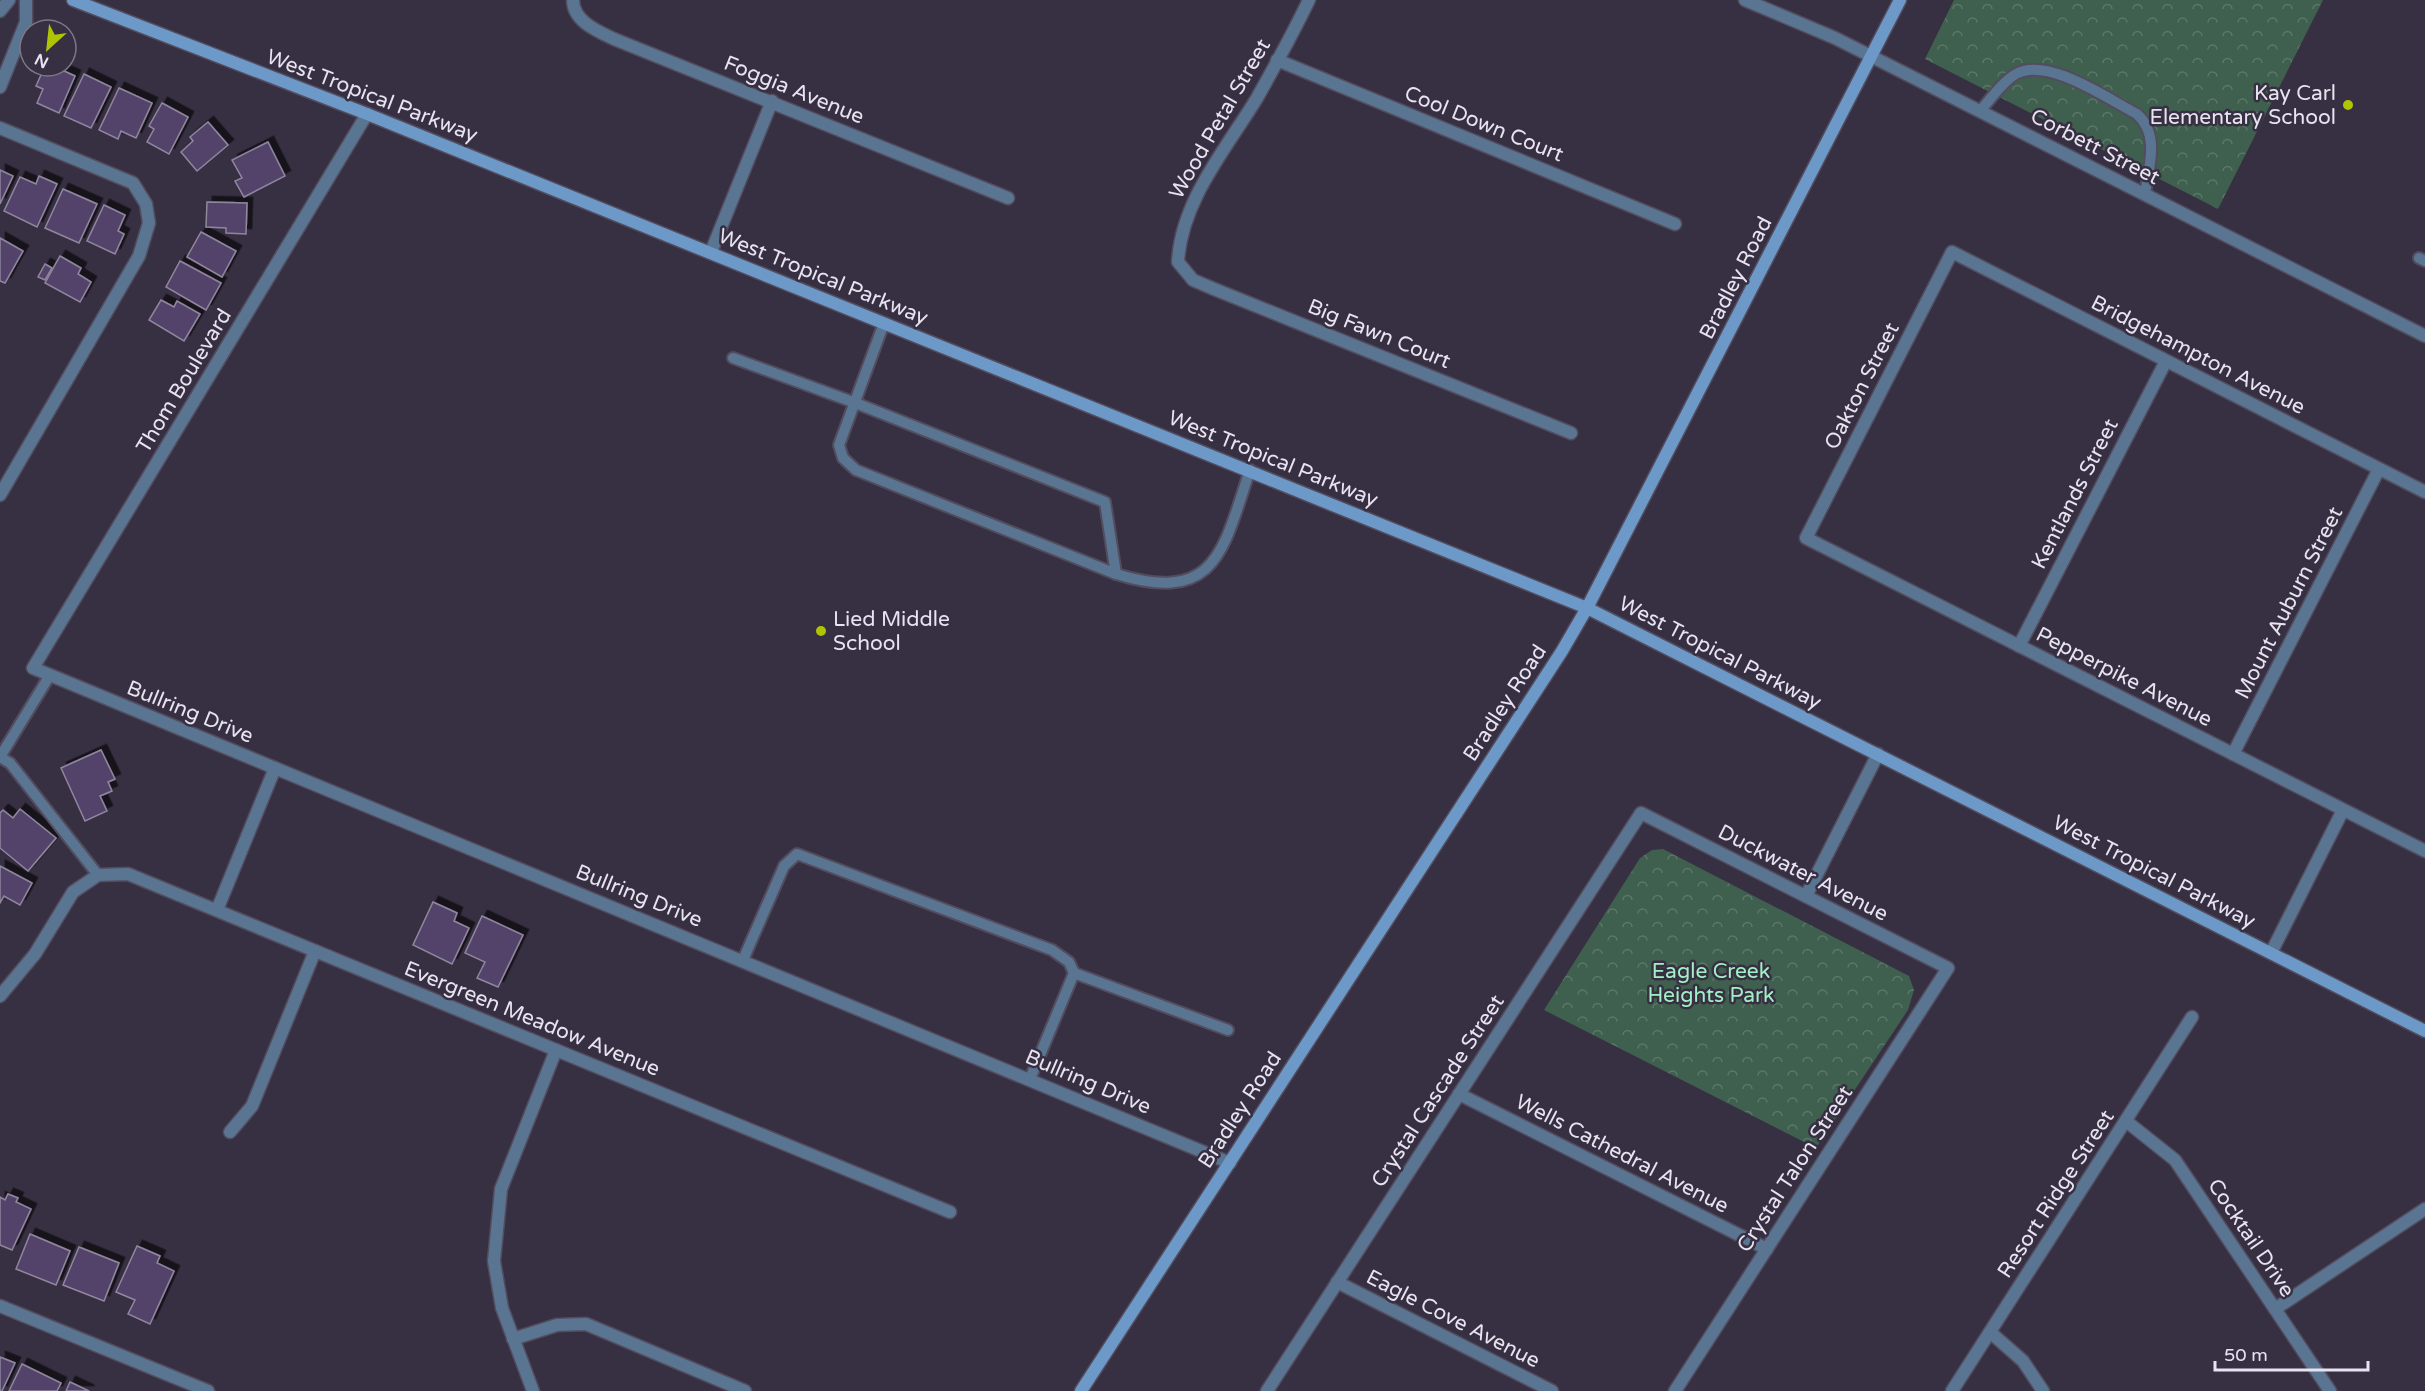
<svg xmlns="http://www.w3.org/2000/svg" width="2425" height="1391" font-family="'Varela Round',sans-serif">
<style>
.forest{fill:url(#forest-crowns)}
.building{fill:#534369;stroke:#90879e;stroke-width:1.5;filter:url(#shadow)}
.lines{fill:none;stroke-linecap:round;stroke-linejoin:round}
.lane-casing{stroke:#534c5e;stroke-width:14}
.street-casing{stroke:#534c5e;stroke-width:15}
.secondary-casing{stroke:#534c5e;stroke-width:15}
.lane{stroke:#597592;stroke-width:10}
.street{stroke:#597592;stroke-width:12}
.secondary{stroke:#6c99c7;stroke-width:12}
.poi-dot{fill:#afc504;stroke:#372f42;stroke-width:2}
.labels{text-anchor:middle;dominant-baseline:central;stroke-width:5;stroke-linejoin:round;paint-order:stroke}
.street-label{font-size:21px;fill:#e8e3f0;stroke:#372f42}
.poi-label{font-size:21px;fill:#e8e3f0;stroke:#372f42;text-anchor:end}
.park-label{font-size:21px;fill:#a3efc5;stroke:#372f42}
</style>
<defs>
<pattern id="forest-crowns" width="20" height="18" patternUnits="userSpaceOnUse" patternTransform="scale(1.5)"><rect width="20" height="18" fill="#3f604e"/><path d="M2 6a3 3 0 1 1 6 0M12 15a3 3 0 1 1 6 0" fill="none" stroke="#5b7768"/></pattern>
<filter id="shadow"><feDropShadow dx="5.5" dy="-5.5" stdDeviation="0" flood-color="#0009"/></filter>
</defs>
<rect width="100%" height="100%" fill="#372f42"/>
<g class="forest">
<polygon points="1954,0 2323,0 2218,209 1925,59"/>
<polygon points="1663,849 1909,976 1914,990 1908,1010 1816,1148 1544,1010 1640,858 1652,850"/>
</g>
<g class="building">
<polygon points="45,66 53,66 75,76 59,113 37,103 43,89 36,86"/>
<polygon points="84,74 111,87 91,128 64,116"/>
<polygon points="119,88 152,103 136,138 121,131 118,139 99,130"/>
<polygon points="162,103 188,117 169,154 147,142 154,129 149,126"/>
<polygon points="208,122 228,145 197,171 181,152 193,141 190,137"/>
<polygon points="268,142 285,176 244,197 235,181 242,178 232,160"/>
<polygon points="0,170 13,176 0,204"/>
<polygon points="39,176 57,184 37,227 4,211 20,177 36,184"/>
<polygon points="63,189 97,204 79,243 45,228"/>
<polygon points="207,202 247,203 246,234 226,233 226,228 206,227"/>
<polygon points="104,205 125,215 118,231 124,234 115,254 87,241"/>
<polygon points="201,232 236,251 222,277 187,257"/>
<polygon points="0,238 23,251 5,283 0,281"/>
<polygon points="60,256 81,268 78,274 91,282 80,302 45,283"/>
<polygon points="180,261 221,283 206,310 166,287"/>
<polygon points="45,264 52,268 45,280 38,277"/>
<polygon points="161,300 174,307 177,301 200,314 184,341 149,320"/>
<polygon points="101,750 115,779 108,782 112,791 100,796 107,811 85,821 61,768"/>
<polygon points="20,809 56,838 28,871 0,848 0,813 3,810 13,818"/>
<polygon points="0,866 32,883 20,905 4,896 0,903"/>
<polygon points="433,902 457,913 454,921 469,928 452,964 413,945"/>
<polygon points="482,916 523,935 498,987 477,978 485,962 465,953"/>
<polygon points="8,1194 18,1198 16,1202 31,1209 12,1250 0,1245 0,1197 5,1200"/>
<polygon points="30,1234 70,1251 56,1285 16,1269"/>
<polygon points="137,1246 160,1256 157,1263 174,1271 150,1324 128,1314 135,1300 116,1292"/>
<polygon points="79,1247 119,1263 104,1301 63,1285"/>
<polygon points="0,1357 15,1363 2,1391 0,1391"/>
<polygon points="22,1364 61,1383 57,1391 9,1391"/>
<polygon points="70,1382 89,1391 66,1391"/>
</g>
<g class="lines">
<defs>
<g id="lane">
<path d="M1980,111C1991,99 2002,82 2016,74C2047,56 2108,99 2137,114C2160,135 2149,166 2145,194"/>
<polyline points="2419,258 2425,261"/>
<path d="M884,323L839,445L843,458L856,470L1116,574C1217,605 1223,550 1250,470"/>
<polyline points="733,358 853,402 1105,502 1116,574"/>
<polyline points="0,757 10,763 98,875"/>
<polyline points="0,757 50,675"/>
<polyline points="743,960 784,866 797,854 1052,950 1069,962 1074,973 1030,1079"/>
<polyline points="1074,973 1228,1030"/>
</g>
<g id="street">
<path d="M573,0C573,21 597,31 614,39L1008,198"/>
<path d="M1309,0C1293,33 1275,66 1257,98C1226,149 1181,201 1178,262L1193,280L1214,289L1571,433"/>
<polyline points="1745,0 1835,38 2425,336"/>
<polyline points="0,11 9,0"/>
<polyline points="1277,60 1675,224"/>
<polyline points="0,87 26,22 26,0"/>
<polyline points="367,114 33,668 1230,1163"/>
<polyline points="0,128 133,183 146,204 149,223 139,256 0,495"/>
<polyline points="711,252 772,101"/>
<polyline points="2425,492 1952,252 1806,538 2425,851"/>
<polyline points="2019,646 2166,361"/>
<polyline points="2233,754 2379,469"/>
<polyline points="1806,896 1878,754"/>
<polyline points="217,910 275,768"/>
<polyline points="2271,953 2343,810"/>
<polyline points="0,996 35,954 73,892 98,875 128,874 950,1212"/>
<polyline points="1459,1094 1767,1249"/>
<polyline points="2126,1121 2175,1160 2330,1391"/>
<polyline points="230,1132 252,1106 315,951"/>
<polyline points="1337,1282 1552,1391"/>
<polyline points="0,1306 208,1391"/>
<polyline points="2275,1309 2425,1209"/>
<polyline points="1990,1332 2023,1361 2043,1391"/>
<polyline points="513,1339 557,1325 586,1324 745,1391"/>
<polyline points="533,1391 502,1308 494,1261 501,1189 556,1050"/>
<polyline points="1267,1391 1641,813 1948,968 1675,1391"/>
<polyline points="1952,1391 2192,1017"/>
</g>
<g id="secondary">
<polyline points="73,0 367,114 1587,608 2425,1031"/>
<polyline points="1081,1391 1562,651 1587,608 1900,0"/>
</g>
</defs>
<use href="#lane" class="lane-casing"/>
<use href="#street" class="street-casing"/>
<use href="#secondary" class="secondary-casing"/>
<use href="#lane" class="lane"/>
<use href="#street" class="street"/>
<use href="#secondary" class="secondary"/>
</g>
<g class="poi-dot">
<circle cx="2348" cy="105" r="6"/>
<circle cx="821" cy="631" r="6"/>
</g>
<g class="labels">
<g class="street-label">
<text transform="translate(794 90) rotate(22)">Foggia Avenue</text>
<text transform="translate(372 96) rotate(21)">West Tropical Parkway</text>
<text transform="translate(1220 119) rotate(-60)">Wood Petal Street</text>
<text transform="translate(1484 124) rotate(22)">Cool Down Court</text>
<text transform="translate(2095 147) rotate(27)">Corbett Street</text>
<text transform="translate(823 277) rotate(22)">West Tropical Parkway</text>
<text transform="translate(1736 278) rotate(-63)">Bradley Road</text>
<text transform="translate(1379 334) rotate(22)">Big Fawn Court</text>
<text transform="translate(2198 355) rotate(27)">Bridgehampton Avenue</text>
<text transform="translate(184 381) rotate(-59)">Thom Boulevard</text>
<text transform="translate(1862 386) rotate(-63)">Oakton Street</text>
<text transform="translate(1273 459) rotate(22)">West Tropical Parkway</text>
<text transform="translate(2075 494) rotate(-63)">Kentlands Street</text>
<text transform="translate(2289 603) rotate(-63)">Mount Auburn Street</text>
<text transform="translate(1720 653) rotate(27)">West Tropical Parkway</text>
<text transform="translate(2124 677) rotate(27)">Pepperpike Avenue</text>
<text transform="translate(1505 703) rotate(-57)">Bradley Road</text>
<text transform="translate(190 712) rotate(22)">Bullring Drive</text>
<text transform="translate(2154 872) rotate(27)">West Tropical Parkway</text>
<text transform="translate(1803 873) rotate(27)">Duckwater Avenue</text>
<text transform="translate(639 896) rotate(22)">Bullring Drive</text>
<text transform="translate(532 1019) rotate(22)">Evergreen Meadow Avenue</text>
<text transform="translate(1088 1082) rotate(23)">Bullring Drive</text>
<text transform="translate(1438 1091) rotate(-57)">Crystal Cascade Street</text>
<text transform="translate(1240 1110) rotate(-57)">Bradley Road</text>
<text transform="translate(1622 1154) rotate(27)">Wells Cathedral Avenue</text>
<text transform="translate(1795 1169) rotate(-57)">Crystal Talon Street</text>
<text transform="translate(2056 1194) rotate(-57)">Resort Ridge Street</text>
<text transform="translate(2251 1238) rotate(56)">Cocktail Drive</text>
<text transform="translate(1453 1319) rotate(27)">Eagle Cove Avenue</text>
</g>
<g class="poi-label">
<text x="2336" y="93">Kay Carl<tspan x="2336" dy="24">Elementary School</tspan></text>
<text x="833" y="619" text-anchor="start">Lied Middle<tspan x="833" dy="24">School</tspan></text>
</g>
<g class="park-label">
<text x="1711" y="971">Eagle Creek<tspan x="1711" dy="24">Heights Park</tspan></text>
</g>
</g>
<g transform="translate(48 48) rotate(207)"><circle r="28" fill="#372f42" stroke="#7e7788" stroke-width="1.5"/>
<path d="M0-4.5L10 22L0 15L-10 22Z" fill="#afc504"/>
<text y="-9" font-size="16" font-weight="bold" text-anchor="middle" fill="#e8e3f0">N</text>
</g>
<path d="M2215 1361v9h153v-9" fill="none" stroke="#e8e3f0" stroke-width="3"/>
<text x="2224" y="1361" font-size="18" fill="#e8e3f0" stroke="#372f42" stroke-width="4.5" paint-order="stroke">50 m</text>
</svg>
